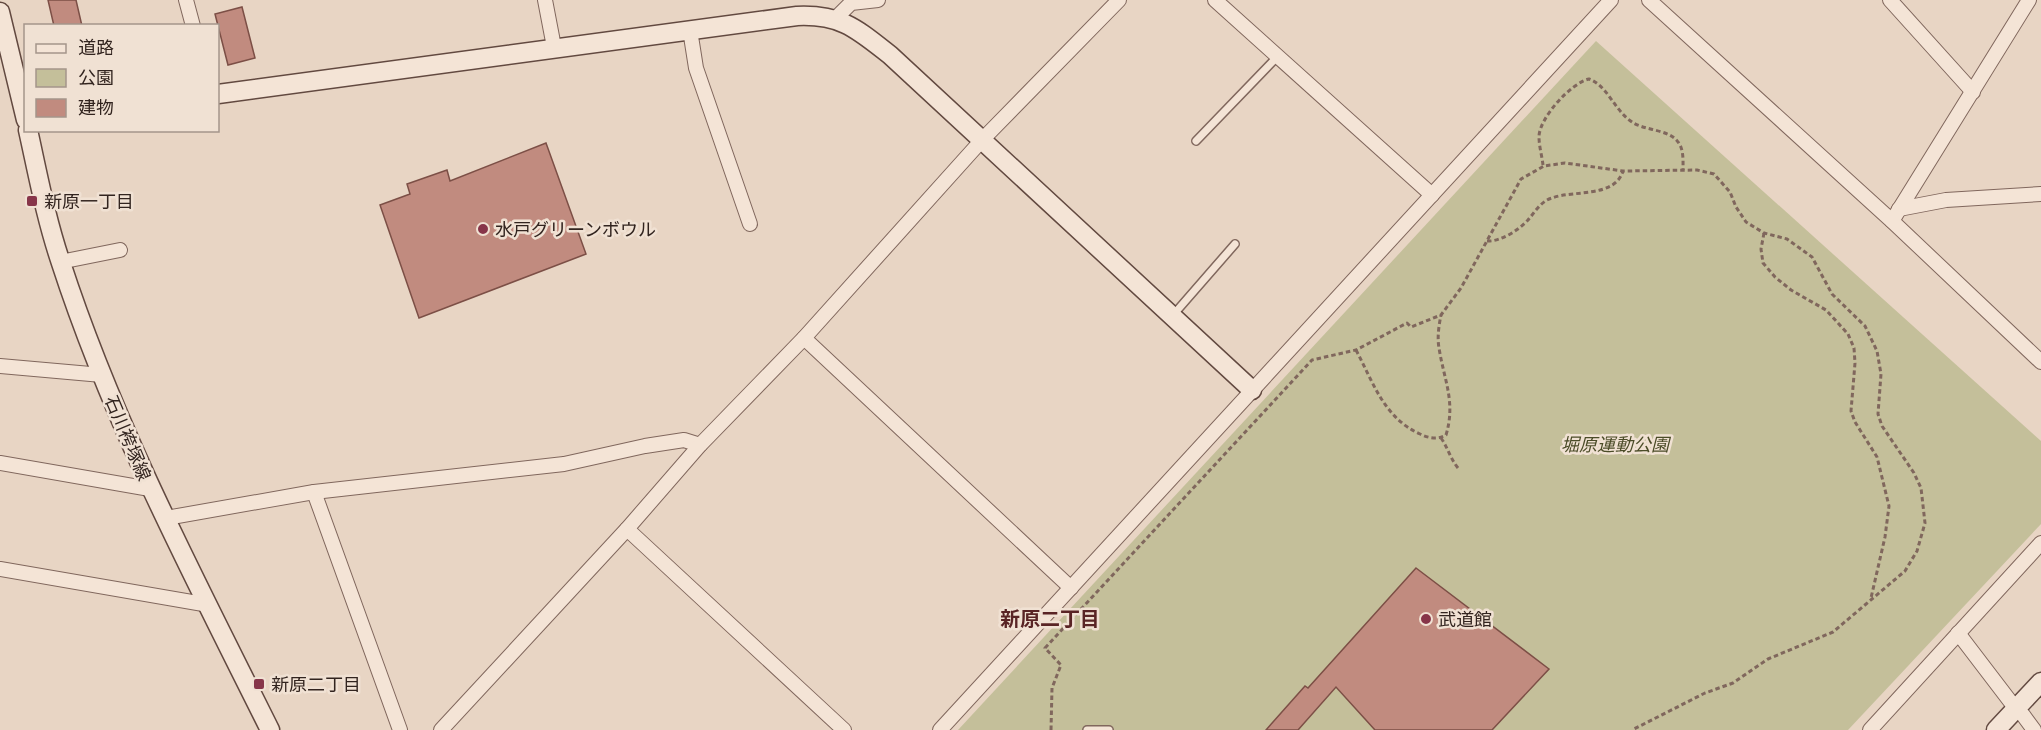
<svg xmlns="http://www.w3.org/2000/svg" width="2041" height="730" font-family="Merriweather,'Noto Sans JP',serif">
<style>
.green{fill:#c4bf9a}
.building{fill:#c18b7f;stroke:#7c4f46;stroke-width:1.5}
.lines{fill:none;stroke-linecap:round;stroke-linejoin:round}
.lane-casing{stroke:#80675d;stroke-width:10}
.street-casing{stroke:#80675d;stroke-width:16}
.secondary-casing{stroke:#624940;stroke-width:21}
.path{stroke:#80675d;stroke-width:3;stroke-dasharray:4.5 3;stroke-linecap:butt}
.lane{stroke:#f4e4d6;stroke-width:7}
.street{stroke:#f4e4d6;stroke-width:14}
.secondary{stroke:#f4e4d6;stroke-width:18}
.poi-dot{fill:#873549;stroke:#f0e1d3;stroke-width:2}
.labels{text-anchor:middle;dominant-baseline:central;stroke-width:5;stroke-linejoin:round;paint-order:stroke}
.poi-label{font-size:18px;fill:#32241f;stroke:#f0e1d3;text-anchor:start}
.street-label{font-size:18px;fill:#32241f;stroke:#f0e1d3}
.park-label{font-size:18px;font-style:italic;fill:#4b4c28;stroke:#f0e1d3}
.neighbourhood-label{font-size:20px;font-weight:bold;fill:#592425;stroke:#f0e1d3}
</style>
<rect width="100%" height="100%" fill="#e8d5c4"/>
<polygon class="green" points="1596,41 2041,441 2041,524 1848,730 958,730"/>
<g class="building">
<polygon points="48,0 76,0 82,26 54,26"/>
<polygon points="242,7 255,58 228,65 215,14"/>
<polygon points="546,143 586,254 419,318 380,205 410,194 407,184 447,170 450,181"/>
<polygon points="1416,568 1549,669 1492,730 1375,730 1336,687 1298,730 1266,730 1305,686 1308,688"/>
</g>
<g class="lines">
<defs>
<g id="lane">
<polyline points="1196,141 1278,56"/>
<polyline points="1174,314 1235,244"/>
<polyline points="1087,730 1109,730"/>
</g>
<g id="street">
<polyline points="186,0 193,26"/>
<polyline points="545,0 554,47"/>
<polyline points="1215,0 1432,195"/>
<polyline points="1649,0 1892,221 2041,362"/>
<polyline points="1890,0 1973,92"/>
<polyline points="835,19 851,3 878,0"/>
<polyline points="690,30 696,68 750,224"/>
<polyline points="1899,209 1946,200 2041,194"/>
<polyline points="1892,221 2029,0"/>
<polyline points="60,262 120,250"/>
<polyline points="804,338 1071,588"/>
<polyline points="0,366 102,375"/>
<polyline points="0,463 150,489"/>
<polyline points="314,492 400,730"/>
<polyline points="166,518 314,492 564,464 645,446 684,440 700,445"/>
<polyline points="627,529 844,730"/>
<polyline points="0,569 209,605"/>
<polyline points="1958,633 2016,709 2023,715 2034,730"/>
<polyline points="441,730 627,529 700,445 804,338 982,140 1119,0"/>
<polyline points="940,730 1611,0"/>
<polyline points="1870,730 2041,543"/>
</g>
<g id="secondary">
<polyline points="0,12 26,120"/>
<path d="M218,94L797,16C841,14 857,29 890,55L1252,390"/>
<path d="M28,130C38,175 46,219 61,263C114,426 194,577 270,730"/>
<polyline points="1996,730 2041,682"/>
</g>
</defs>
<use href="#lane" class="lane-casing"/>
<use href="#street" class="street-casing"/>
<use href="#secondary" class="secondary-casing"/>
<g class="path">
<path d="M1543,165C1542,156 1539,146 1539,137C1539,118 1571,83 1589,79C1608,86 1614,110 1632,122C1645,131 1669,129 1678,142C1684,149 1683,162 1683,170"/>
<polyline points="1764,233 1761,249 1763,263 1775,277 1791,290 1826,310 1848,334 1854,348 1855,363 1851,411 1855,422 1877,457 1889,506 1885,537 1871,598"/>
<path d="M1487,241C1500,242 1519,230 1528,220C1535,212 1541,201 1552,198C1573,190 1615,198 1623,171"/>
<path d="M1356,350C1373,382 1384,418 1420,434C1428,438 1438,440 1446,435C1456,402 1444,380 1439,348C1437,337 1439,325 1441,315"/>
<path d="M1441,438C1448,448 1450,458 1458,468"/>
<polyline points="1051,730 1052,688 1061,665 1045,648 1312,360 1356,350 1407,323 1411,327 1441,315 1461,288 1521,179 1544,166 1565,163 1623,171 1697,170 1714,174 1730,192 1736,207 1746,222 1764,233 1787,239 1812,257 1832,294 1865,326 1877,351 1881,374 1878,414 1882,426 1914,473 1921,488 1925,523 1917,551 1905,571 1833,632 1768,659 1733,683 1705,693 1632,730"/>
</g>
<use href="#lane" class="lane"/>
<use href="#street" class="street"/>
<use href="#secondary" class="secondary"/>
</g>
<g class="poi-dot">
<rect x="26" y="195" width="12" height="12" rx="3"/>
<circle cx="483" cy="229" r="6"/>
<circle cx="1426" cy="619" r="6"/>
<rect x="253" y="678" width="12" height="12" rx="3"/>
</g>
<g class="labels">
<g class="poi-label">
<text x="44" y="201">新原一丁目</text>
<text x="495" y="229">水戸グリーンボウル</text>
<text x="1438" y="619">武道館</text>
<text x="271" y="684">新原二丁目</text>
</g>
<g class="street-label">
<text transform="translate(128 438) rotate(67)">石川袴塚線</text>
</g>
<g class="park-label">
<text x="1615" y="444">堀原運動公園</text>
</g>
<g class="neighbourhood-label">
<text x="1050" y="618">新原二丁目</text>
</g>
</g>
<rect x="24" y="24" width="195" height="108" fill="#f0e1d3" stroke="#a4958b" stroke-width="1.5"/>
<rect x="36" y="44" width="30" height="9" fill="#f4e4d6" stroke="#a4958b" stroke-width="1.5"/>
<text x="78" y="54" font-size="18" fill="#32241f">道路</text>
<rect x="36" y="69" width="30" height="18" fill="#c4bf9a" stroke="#a4958b" stroke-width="1.5"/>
<text x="78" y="84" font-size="18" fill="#32241f">公園</text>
<rect x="36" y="99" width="30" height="18" fill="#c18b7f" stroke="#a4958b" stroke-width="1.5"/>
<text x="78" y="114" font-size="18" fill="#32241f">建物</text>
</svg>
